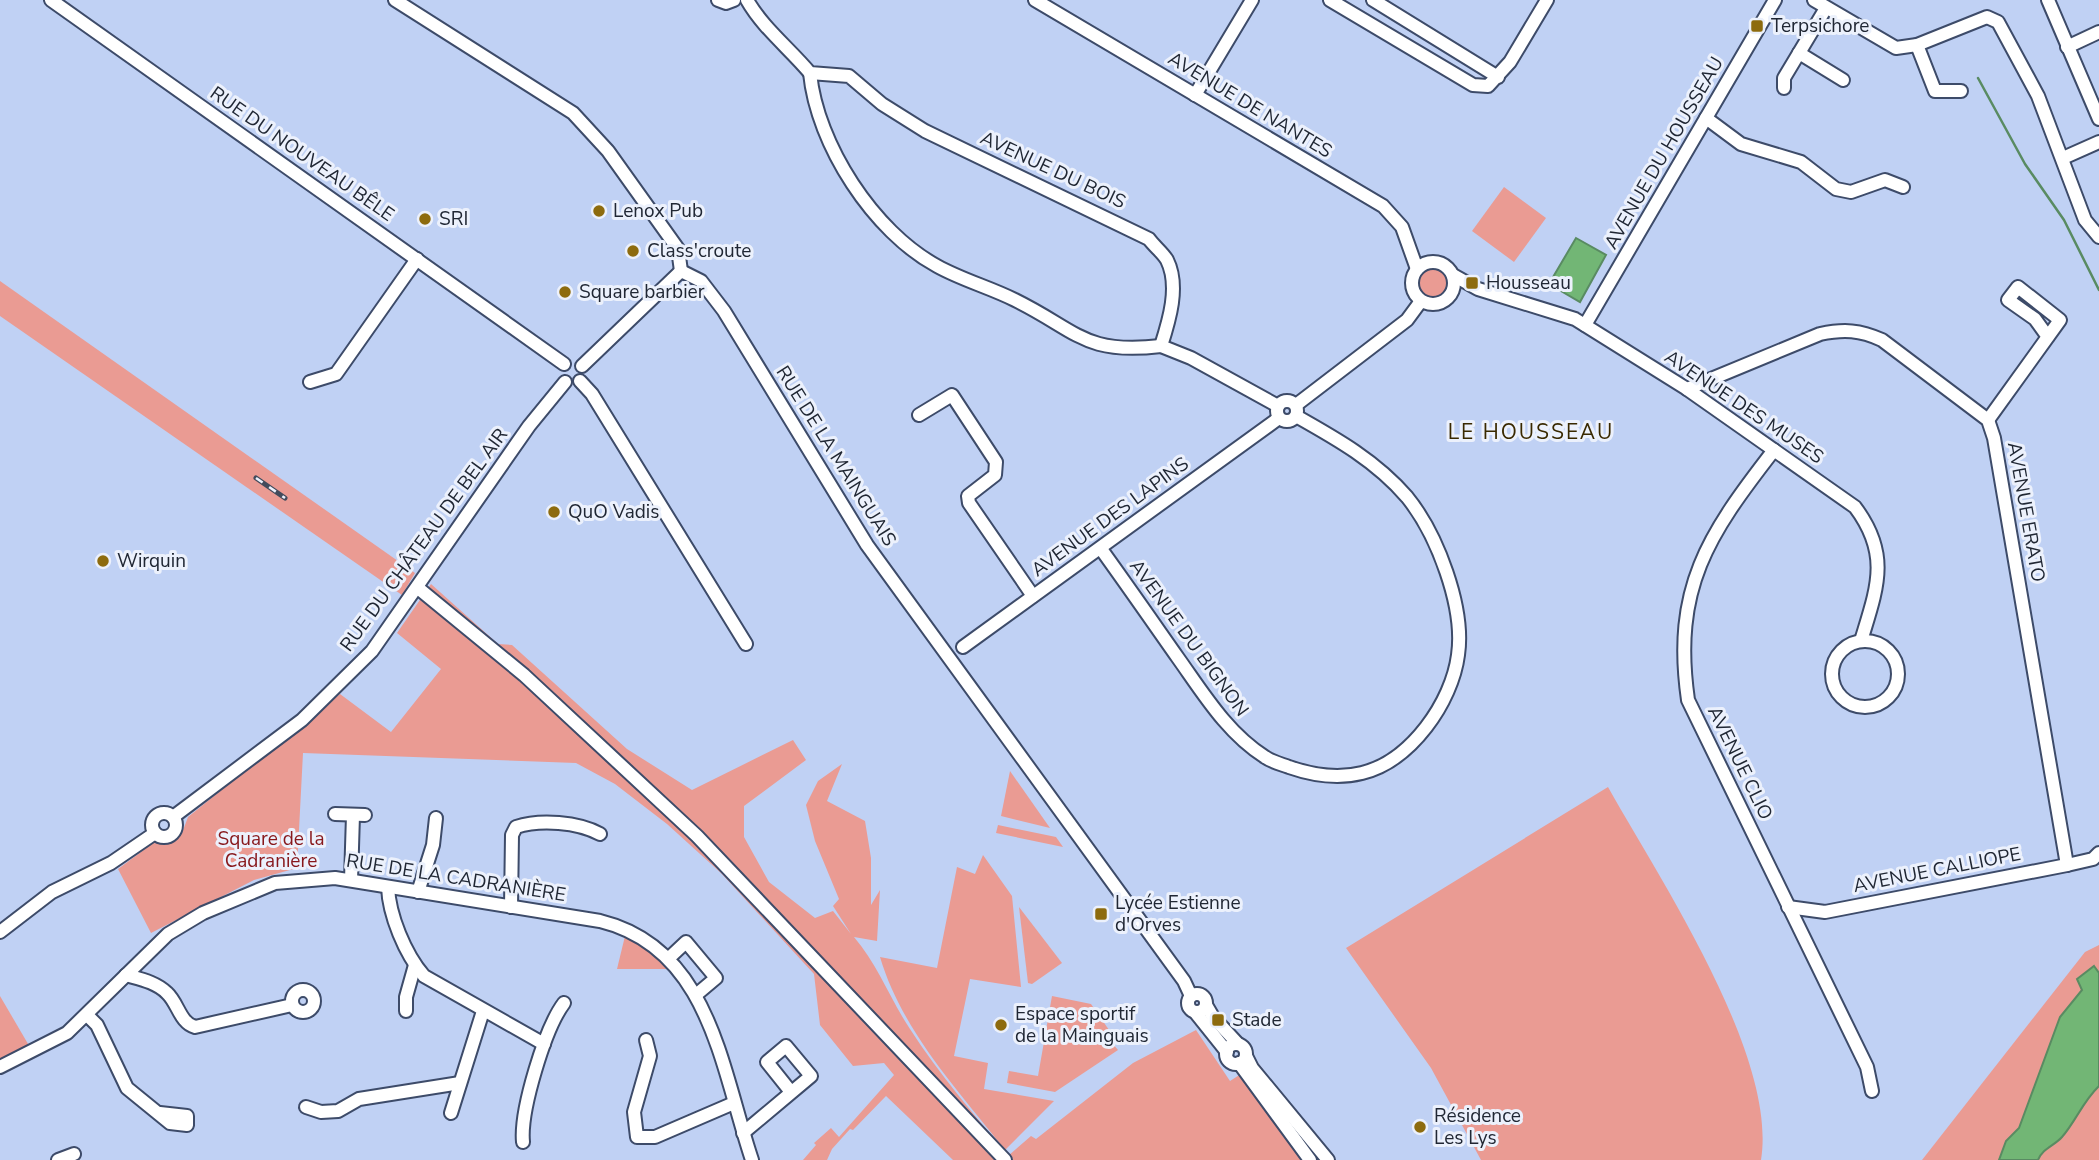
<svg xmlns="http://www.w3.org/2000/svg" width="2099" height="1160" font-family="'Nunito Sans',sans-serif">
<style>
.green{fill:#ea9b93}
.water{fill:#72b675;stroke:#598b62;stroke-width:2}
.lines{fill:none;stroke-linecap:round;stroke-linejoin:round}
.stream{stroke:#598b62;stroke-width:2.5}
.minor-casing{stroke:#3d4b69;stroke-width:16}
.minor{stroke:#fff;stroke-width:12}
.rail-casing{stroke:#424b5c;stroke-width:5}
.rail{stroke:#ecf1fc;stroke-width:2.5;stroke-dasharray:8;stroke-linecap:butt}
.poi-dot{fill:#8d6b0e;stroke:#ecf1fc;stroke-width:2.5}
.labels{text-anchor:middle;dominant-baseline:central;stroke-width:6;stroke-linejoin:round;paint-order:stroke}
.poi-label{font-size:19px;fill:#202734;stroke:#ecf1fc;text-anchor:start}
.street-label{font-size:19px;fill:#202734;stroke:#ecf1fc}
.park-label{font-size:19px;fill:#87171b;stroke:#ecf1fc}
.neighbourhood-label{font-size:21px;letter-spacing:2px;fill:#392900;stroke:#ecf1fc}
</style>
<rect width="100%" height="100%" fill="#c0d1f4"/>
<g class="green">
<polygon points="1504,187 1546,218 1514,262 1472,231"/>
<circle cx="1433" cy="283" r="18"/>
<polygon points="0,281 415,573 402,595 0,316"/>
<path d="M431,584L498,644L512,645L627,749L692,790L793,740L806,760L744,806V837L769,882L815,918L833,911L851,934L833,906L839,899L815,841L806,805L818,781L842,764L827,801L865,821L871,858V905L880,890L877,941L854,937C878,965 890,999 910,1029C939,1074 974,1114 1008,1156L1031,1136L1036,1139L1133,1063L1196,1030L1230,1081L1258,1063L1331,1160H953L886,1096L853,1130L850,1129L832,1149L827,1160H803L816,1145L814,1143L831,1128L839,1137L894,1075L884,1063L853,1066L820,1025L814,974L721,873L667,824L615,784L576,763L303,753L297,868L254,880L151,933L118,869L153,843L170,844L182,833L188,817L340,694L391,732L441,669L397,633Z"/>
<polygon points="1010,771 1050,828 1001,816"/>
<path d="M1608,787C1659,878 1778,1056 1761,1160H1481L1431,1068L1346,948Z"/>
<polygon points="998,825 1056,837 1063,847 996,833"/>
<path d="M983,855L1012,896L1021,987L970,979L954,1056L988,1063L984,1089L1054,1101L1005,1150C958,1090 902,1031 880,957L937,968L957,867L975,874Z"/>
<polygon points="1019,907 1062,963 1032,984 1028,983"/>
<polygon points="625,936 638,943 670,969 617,969"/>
<polygon points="2099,945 2099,1160 1922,1160 2085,952"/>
<polygon points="0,996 31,1049 0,1063"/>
<polygon points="1052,996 1091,1004 1116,1040 1112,1043 1118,1050 1055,1092 1007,1083 1009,1071 1038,1076"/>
</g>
<g class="water">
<polygon points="1576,238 1606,255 1580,302 1549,284"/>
<path d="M2094,966L2099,973V1086C2083,1101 2076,1121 2062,1137C2054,1146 2043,1148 2038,1160H1999L2006,1141L2019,1128L2060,1017L2082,990L2077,979Z"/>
</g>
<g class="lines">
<polyline class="stream" points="1978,78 2025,164 2064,220 2099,290"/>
<defs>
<g id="minor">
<polyline points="51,0 564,364"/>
<polyline points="395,0 573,113 608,151 678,249 681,271"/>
<polyline points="718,0 726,3 734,0"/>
<path d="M747,0C763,28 789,48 810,73L849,76L882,104L925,131L1149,239C1154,246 1163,253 1167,260C1180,286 1169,321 1161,346L1191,358L1278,406"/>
<polyline points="1035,0 1383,206 1402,227 1417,269"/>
<polyline points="1330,0 1473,85 1488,86 1510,62 1547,0"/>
<polyline points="1373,0 1498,77"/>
<polyline points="1814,0 1896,48 1917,45 1987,17 1998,22 2038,96 2085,220 2099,237"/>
<polyline points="2048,0 2099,119"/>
<polyline points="1917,45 1935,91 1961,91"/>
<polyline points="2067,47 2099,32"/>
<polyline points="1799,53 1843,80"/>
<path d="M810,73C817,145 874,232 937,266C962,280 989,287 1015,300C1078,331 1084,355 1161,346"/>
<polyline points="1784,88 1784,78 1826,8"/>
<polyline points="1195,95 1252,0"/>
<polyline points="1706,118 1741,144 1801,162 1836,189 1851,192 1885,180 1903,187"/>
<polyline points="2063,158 2099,142"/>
<circle cx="1433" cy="283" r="21"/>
<polyline points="681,271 701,281 724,311 867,545 1184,981 1191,996"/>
<path d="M1453,275L1478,289L1575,319L1687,389L1855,507C1891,555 1877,588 1861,641"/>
<polyline points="1585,325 1775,0"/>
<polyline points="582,366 681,271"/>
<polyline points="580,381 592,394 746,644"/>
<polyline points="310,382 336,374 417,259"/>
<path d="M1687,389L1820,334C1844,329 1860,330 1882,340L1988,420L1994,438L2067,865"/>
<circle cx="1287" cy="411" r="10"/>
<polyline points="1296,405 1407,320 1421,301"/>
<polyline points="919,415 952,395 996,462 995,475 968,496 969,503 1033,596"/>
<polyline points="1988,420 2060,320 2018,287 2008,300 2035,319 2048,337"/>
<path d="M1774,450C1708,535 1672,588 1688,700L1867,1067L1872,1091"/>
<path d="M1101,549C1127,585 1152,621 1178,658C1203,693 1227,733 1265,757C1272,762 1281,764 1289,767C1312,775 1338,779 1362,773C1411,761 1452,702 1458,655C1465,607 1437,534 1407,497C1376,461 1337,439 1296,416"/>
<polyline points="418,588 524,675 697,836 1005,1160"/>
<circle cx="1865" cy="674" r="33"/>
<polyline points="963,647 1279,418"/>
<circle cx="164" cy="825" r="12"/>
<polyline points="335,814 365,815"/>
<polyline points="173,817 302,720 372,651 529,426 565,382"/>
<polyline points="351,880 353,815"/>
<path d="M388,887C389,915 405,954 424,976L544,1044"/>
<polyline points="418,892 433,845 436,818"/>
<path d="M511,907L512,835L516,827C540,819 578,822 600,834"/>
<polyline points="1788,907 1825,912 2067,865 2093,859 2099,853"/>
<polyline points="0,932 52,892 111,863 155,833"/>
<polyline points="669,958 686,942 716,978 697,994"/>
<path d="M126,975C140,979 156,982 167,993C178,1003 180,1023 195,1027L292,1005"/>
<circle cx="303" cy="1001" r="11"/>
<circle cx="1197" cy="1003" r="9"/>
<polyline points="1206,1005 1213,1017 1238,1044"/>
<polyline points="406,1011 406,997 415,965"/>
<polyline points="1195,1012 1227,1052"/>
<polyline points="87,1015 97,1025 127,1088 170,1123 187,1125 187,1116 160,1113"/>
<polyline points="646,1040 650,1056 634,1112 637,1137 655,1137 734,1103"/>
<circle cx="1236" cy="1054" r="10"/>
<polyline points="1246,1056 1252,1068 1328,1160"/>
<polyline points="1239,1063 1310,1160"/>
<path d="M0,1067L67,1033L168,934L203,913L275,883L335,878L600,921C710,948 721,1068 752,1160"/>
<polyline points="306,1107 321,1112 338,1111 359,1099 460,1083"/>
<polyline points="451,1113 483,1011"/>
<polyline points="743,1133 811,1076 786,1046 767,1062 791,1092"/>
<path d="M523,1142C520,1111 545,1028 564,1003"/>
<polyline points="58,1160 74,1154"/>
</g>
</defs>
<use href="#minor" class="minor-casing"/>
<use href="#minor" class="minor"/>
<defs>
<polyline id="rail" points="256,478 285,498"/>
</defs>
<use href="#rail" class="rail-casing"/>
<use href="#rail" class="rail"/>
</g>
<g class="poi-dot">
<rect x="1750" y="19" width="14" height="14" rx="3.5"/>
<circle cx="599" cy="211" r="7"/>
<circle cx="425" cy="219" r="7"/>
<circle cx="633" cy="251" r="7"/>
<rect x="1465" y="276" width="14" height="14" rx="3.5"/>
<circle cx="565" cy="292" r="7"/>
<circle cx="554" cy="512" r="7"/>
<circle cx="103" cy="561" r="7"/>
<rect x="1094" y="907" width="14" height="14" rx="3.5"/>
<rect x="1211" y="1013" width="14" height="14" rx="3.5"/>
<circle cx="1001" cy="1025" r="7"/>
<circle cx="1420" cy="1127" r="7"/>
</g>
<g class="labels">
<g class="poi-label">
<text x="1771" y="26">Terpsichore</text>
<text x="613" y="211">Lenox Pub</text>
<text x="439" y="219">SRI</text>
<text x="647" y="251">Class'croute</text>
<text x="1486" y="283">Housseau</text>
<text x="579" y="292">Square barbier</text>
<text x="568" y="512">QuO Vadis</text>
<text x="117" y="561">Wirquin</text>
<text x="1115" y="903">Lycée Estienne<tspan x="1115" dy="22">d'Orves</tspan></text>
<text x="1015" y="1014">Espace sportif<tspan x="1015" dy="22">de la Mainguais</tspan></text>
<text x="1232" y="1020">Stade</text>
<text x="1434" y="1116">Résidence<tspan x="1434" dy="22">Les Lys</tspan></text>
</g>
<g class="street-label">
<text transform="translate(1250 105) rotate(31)">AVENUE DE NANTES</text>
<text transform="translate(1664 153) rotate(-60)">AVENUE DU HOUSSEAU</text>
<text transform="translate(302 154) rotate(35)">RUE DU NOUVEAU BÊLE</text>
<text transform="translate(1053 170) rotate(25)">AVENUE DU BOIS</text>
<text transform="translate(1744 407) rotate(34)">AVENUE DES MUSES</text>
<text transform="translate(836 456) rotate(58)">RUE DE LA MAINGUAIS</text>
<text transform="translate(2026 512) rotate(80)">AVENUE ERATO</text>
<text transform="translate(1110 517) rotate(-36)">AVENUE DES LAPINS</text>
<text transform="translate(424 540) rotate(-54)">RUE DU CHÂTEAU DE BEL AIR</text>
<text transform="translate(1189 638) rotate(54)">AVENUE DU BIGNON</text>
<text transform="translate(1740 763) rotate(64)">AVENUE CLIO</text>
<text transform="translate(1937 870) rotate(-11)">AVENUE CALLIOPE</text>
<text transform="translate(456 878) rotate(9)">RUE DE LA CADRANIÈRE</text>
</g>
<g class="park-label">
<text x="271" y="839">Square de la<tspan x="271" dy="22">Cadranière</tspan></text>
</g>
<g class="neighbourhood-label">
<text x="1531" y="432">LE HOUSSEAU</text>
</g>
</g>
</svg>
